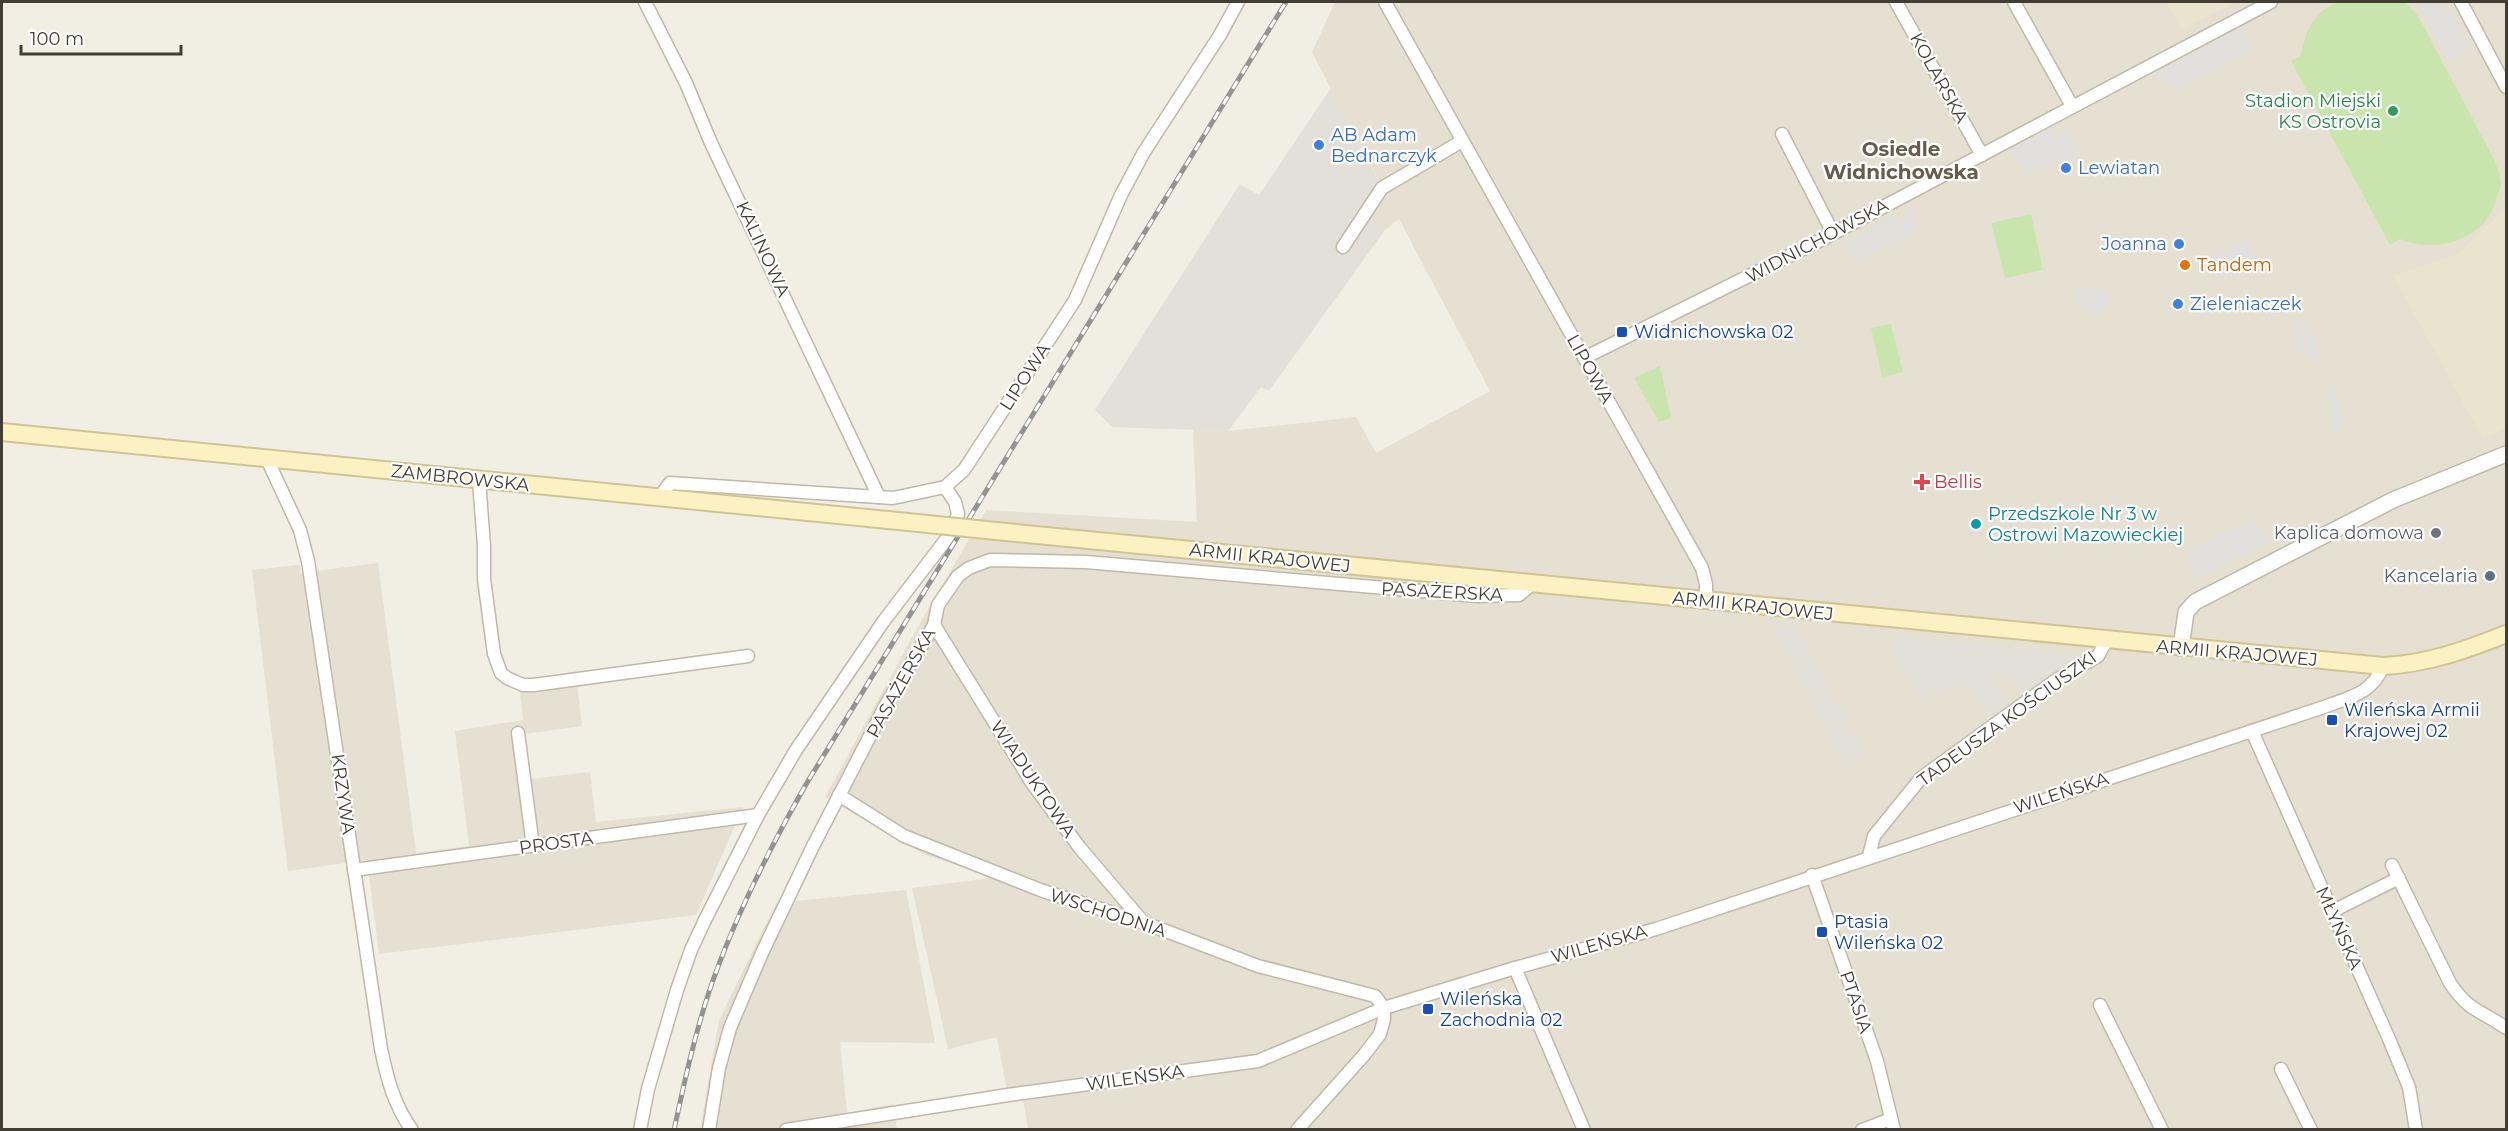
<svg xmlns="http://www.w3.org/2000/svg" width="2508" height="1131" font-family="Montserrat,sans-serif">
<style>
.residential{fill:#e5e0d2}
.industrial{fill:#e3dfd9}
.education{fill:#eae3cd}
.green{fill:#c9e5ad}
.parking{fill:#e2e0dc}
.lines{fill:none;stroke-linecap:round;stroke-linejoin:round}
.minor-casing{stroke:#bfb9a9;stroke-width:15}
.tertiary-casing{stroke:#bfb9a9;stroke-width:18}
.secondary-casing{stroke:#d0c394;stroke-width:20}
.minor{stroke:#fff;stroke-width:12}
.tertiary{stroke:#fff;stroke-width:15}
.secondary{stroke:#fcf1c2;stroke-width:16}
.rail-casing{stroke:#939393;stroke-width:5}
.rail{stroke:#fff;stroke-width:3;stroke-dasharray:9;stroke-linecap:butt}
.secondary-bridge-casing{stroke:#d0c394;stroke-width:20;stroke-linecap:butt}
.secondary-bridge{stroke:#fcf1c2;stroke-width:16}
.leisure-dot{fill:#2e9e5b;stroke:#fff;stroke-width:2}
.shop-dot{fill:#3f7fe0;stroke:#fff;stroke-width:2}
.food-dot{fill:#e8710a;stroke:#fff;stroke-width:2}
.transit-dot{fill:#1a4fb4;stroke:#fff;stroke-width:2}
.health-dot{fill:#e0444e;stroke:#fff;stroke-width:2}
.culture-dot{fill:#0f9aa8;stroke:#fff;stroke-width:2}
.worship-dot{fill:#6b7280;stroke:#fff;stroke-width:2}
.service-dot{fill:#5c6f8a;stroke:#fff;stroke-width:2}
.labels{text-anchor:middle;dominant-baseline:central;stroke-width:4.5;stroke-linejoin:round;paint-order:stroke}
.street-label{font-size:18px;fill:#433e34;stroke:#fff}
.leisure-label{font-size:18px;fill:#27864d;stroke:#fff;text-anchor:end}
.shop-label{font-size:18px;fill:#366cbe;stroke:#fff;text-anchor:start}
.food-label{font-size:18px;fill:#c56008;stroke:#fff;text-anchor:start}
.transit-label{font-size:18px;fill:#164399;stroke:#fff;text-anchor:start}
.health-label{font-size:18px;fill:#be3a42;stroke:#fff;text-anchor:start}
.culture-label{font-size:18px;fill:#0d838f;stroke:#fff;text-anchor:start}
.worship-label{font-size:18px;fill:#5b616d;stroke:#fff;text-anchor:end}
.service-label{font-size:18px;fill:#4e5e75;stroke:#fff;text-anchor:end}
.neighbourhood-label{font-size:20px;font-weight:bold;fill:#655c4b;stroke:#fff}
</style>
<rect width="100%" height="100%" fill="#f1eee3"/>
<g class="residential">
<polygon points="1335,2 2506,2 2506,1129 1028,1129 1022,1094 1008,1095 997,1037 948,1049 912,888 999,877 925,855 825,797 916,630 986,510 1197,522 1193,430 1228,431 1356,417 1376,453 1490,391 1399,219 1385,230 1371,221 1368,191 1379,181 1312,52"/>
<polygon points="378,563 416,853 469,846 455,731 523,720 520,692 577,684 582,726 525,734 531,779 590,772 596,822 743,807 696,915 379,954 367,860 288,871 252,570 299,565 300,573"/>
<polygon points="906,890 935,1043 840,1042 847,1113 893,1104 897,1129 700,1130 719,1020 776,903"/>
</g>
<g class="industrial">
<polygon points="1331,88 1379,182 1368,191 1371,221 1385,230 1269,391 1261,387 1228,431 1112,427 1095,410 1240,184 1259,195"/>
<polygon points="1771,625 1797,628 1867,754 1846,766"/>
<polygon points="1894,636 2077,654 2079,660 2022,695 2009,673 1994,682 2010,704 1989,719 1970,688 1949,688 1922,704 1892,654"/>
</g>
<g class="education">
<polygon points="2166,2 2235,2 2182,30"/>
<polygon points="2506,207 2506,428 2483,439 2393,276 2457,254"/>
</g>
<g class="green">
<path d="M2337,2H2405L2418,16L2495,161C2497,168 2501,177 2501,184C2501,189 2497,196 2496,201C2484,241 2435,254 2400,239L2390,245L2291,61L2301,56C2305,31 2313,13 2337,2Z"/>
<polygon points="2031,214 2043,270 2005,278 1991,223"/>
<polygon points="1891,324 1903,372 1882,377 1871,328"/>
<polygon points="1660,366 1671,418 1659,422 1634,378"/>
</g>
<g class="parking">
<polygon points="2416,2 2443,2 2469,50 2448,61"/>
<polygon points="2239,28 2252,50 2180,89 2152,76"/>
<polygon points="2051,127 2055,136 2068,130 2082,157 2035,168 2025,174 2011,149"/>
<polygon points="1911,207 1918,220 1912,223 1916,230 1869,256 1866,250 1862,252 1865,258 1855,263 1846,242 1895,215 1899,222 1907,218 1904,211"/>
<polygon points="2249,239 2257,264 2252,270 2216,279 2210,269 2218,264 2213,256"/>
<polygon points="2075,284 2109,295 2107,308 2102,315 2078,308"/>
<polygon points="2293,317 2300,319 2304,350 2297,354"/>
<polygon points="2302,319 2310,319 2319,360 2309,359"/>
<polygon points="2335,389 2343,427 2335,429 2327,391"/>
<polygon points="2254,519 2266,543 2196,578 2184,553"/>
</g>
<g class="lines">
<defs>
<g id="minor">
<polyline points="645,2 686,83 711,143 879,497"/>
<polyline points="1385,2 1702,568 1706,584 1706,601"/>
<polyline points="1896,2 1982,155"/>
<polyline points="2014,2 2072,106"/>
<polyline points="2461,2 2506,87"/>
<polyline points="1782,134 1833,233"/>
<polyline points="1343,247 1382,188 1462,141"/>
<polyline points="1584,358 1817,242 2271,2"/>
<path d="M267,459L300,530L308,561L381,1049C387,1078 394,1105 412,1130"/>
<polyline points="479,480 484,546 484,579 494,654 501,673 507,678 523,685 534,685 748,656"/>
<polyline points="659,498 670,483 893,498 945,487 964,470 1075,300 1121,195 1144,152 1220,35 1238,2"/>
<polyline points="934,625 1032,783 1080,848 1144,923"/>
<polyline points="2252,731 2389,1039 2409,1087 2416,1130"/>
<polyline points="518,733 533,846"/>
<polyline points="839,795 904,836 1043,891 1145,923 1258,966 1375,996 1384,1008"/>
<polyline points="1869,856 1874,836 1921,778 2056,680 2098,656 2106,641"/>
<path d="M2392,865L2450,983C2469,1012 2481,1010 2506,1028"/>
<polyline points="354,870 758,815"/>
<polyline points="1812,875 1877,1061 1894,1130"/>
<polyline points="2331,912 2399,878"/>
<polyline points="1515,968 1584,1130"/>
<polyline points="2100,1005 2162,1130"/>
<polyline points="2281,1069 2311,1130"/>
<polyline points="640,1130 648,1089 677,990 691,950 705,920 758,815 796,750 883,622 951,533 958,514 955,502 945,487"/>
<polyline points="709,1130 719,1068 730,1028 762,953 813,846 887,703 934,625 938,605 958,576 969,568 990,560 1086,562 1478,596 1519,595 1532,584"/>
<path d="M786,1130L1008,1095L1258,1061L1384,1008L1515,968L1656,929L2324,707C2350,697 2372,694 2383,666"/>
<polyline points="1297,1130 1364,1055 1380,1034 1384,1019 1384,1008"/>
<polyline points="1862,1130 1891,1119"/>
</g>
<polyline id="tertiary" points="2181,648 2186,612 2195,602 2393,500 2506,454"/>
<g id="secondary">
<polyline points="2,432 918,523"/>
<path d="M996,531L2383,666C2427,664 2466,650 2506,634"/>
</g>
</defs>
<use href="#minor" class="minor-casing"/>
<use href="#tertiary" class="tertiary-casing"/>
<use href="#secondary" class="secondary-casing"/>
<use href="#minor" class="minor"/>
<use href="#tertiary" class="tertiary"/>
<use href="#secondary" class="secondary"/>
<defs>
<path id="rail" d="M674,1130C684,1084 694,1037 709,992C734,918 769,849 808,781L1286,2"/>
</defs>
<use href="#rail" class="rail-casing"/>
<use href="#rail" class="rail"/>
<defs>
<polyline id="secondary-bridge" points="918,523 996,531"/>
</defs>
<use href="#secondary-bridge" class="secondary-bridge-casing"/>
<use href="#secondary-bridge" class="secondary-bridge"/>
</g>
<circle class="leisure-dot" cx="2393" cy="111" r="6"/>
<g class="shop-dot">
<circle cx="1319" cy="145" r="6"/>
<circle cx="2066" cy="168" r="6"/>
<circle cx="2179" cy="244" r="6"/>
<circle cx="2178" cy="304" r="6"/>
</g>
<circle class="food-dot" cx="2185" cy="265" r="6"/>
<g class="transit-dot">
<rect x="1616" y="326" width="12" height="12" rx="3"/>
<rect x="2326" y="714" width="12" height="12" rx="3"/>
<rect x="1816" y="926" width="12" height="12" rx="3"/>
<rect x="1422" y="1003" width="12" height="12" rx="3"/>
</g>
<path class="health-dot" d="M1919 473h6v6h6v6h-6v6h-6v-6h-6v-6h6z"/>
<circle class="culture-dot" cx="1976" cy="524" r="6"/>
<circle class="worship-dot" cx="2436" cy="533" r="6"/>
<circle class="service-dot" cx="2490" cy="576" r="6"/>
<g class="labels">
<g class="street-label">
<text transform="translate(1939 78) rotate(61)">KOLARSKA</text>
<text transform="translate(1817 241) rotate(-28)">WIDNICHOWSKA</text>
<text transform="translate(763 249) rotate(65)">KALINOWA</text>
<text transform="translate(1590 369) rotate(61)">LIPOWA</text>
<text transform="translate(1025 377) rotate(-57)">LIPOWA</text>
<text transform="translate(460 478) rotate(6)">ZAMBROWSKA</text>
<text transform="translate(1270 558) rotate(6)">ARMII KRAJOWEJ</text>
<text transform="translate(1442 592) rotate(3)">PASAŻERSKA</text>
<text transform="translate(1753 606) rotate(6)">ARMII KRAJOWEJ</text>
<text transform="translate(2237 653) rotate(5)">ARMII KRAJOWEJ</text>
<text transform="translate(901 683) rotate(-61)">PASAŻERSKA</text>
<text transform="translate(2007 719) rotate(-36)">TADEUSZA KOŚCIUSZKI</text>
<text transform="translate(1033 779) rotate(56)">WIADUKTOWA</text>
<text transform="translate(2061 793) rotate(-18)">WILEŃSKA</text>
<text transform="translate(343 794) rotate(82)">KRZYWA</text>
<text transform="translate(556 843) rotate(-8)">PROSTA</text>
<text transform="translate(1108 913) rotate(18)">WSCHODNIA</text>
<text transform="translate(2339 928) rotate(66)">MŁYŃSKA</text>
<text transform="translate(1599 944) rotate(-16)">WILEŃSKA</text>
<text transform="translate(1856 1002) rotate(71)">PTASIA</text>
<text transform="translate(1135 1078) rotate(-8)">WILEŃSKA</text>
</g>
<g class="leisure-label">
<text x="2381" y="101">Stadion Miejski<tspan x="2381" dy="21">KS Ostrovia</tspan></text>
</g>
<g class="shop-label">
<text x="1331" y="135">AB Adam<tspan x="1331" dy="21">Bednarczyk</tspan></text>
<text x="2078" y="168">Lewiatan</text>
<text x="2167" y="244" text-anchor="end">Joanna</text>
<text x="2190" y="304">Zieleniaczek</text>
</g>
<g class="food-label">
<text x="2197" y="265">Tandem</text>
</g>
<g class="transit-label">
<text x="1634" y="332">Widnichowska 02</text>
<text x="2344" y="710">Wileńska Armii<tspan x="2344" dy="21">Krajowej 02</tspan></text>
<text x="1834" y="922">Ptasia<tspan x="1834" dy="21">Wileńska 02</tspan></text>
<text x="1440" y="999">Wileńska<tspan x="1440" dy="21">Zachodnia 02</tspan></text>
</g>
<g class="health-label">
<text x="1934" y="482">Bellis</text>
</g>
<g class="culture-label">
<text x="1988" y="514">Przedszkole Nr 3 w<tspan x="1988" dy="21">Ostrowi Mazowieckiej</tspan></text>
</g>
<g class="worship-label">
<text x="2424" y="533">Kaplica domowa</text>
</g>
<g class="service-label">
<text x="2478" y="576">Kancelaria</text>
</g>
<g class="neighbourhood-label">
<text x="1901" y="149">Osiedle<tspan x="1901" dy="23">Widnichowska</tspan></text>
</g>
</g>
<rect width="2508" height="1131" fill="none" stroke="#433e34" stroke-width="6"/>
<path d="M21 45v9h160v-9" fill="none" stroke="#433e34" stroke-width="3"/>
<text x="30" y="45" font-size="18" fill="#433e34" stroke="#ffffff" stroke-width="4.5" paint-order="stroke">100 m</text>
</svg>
